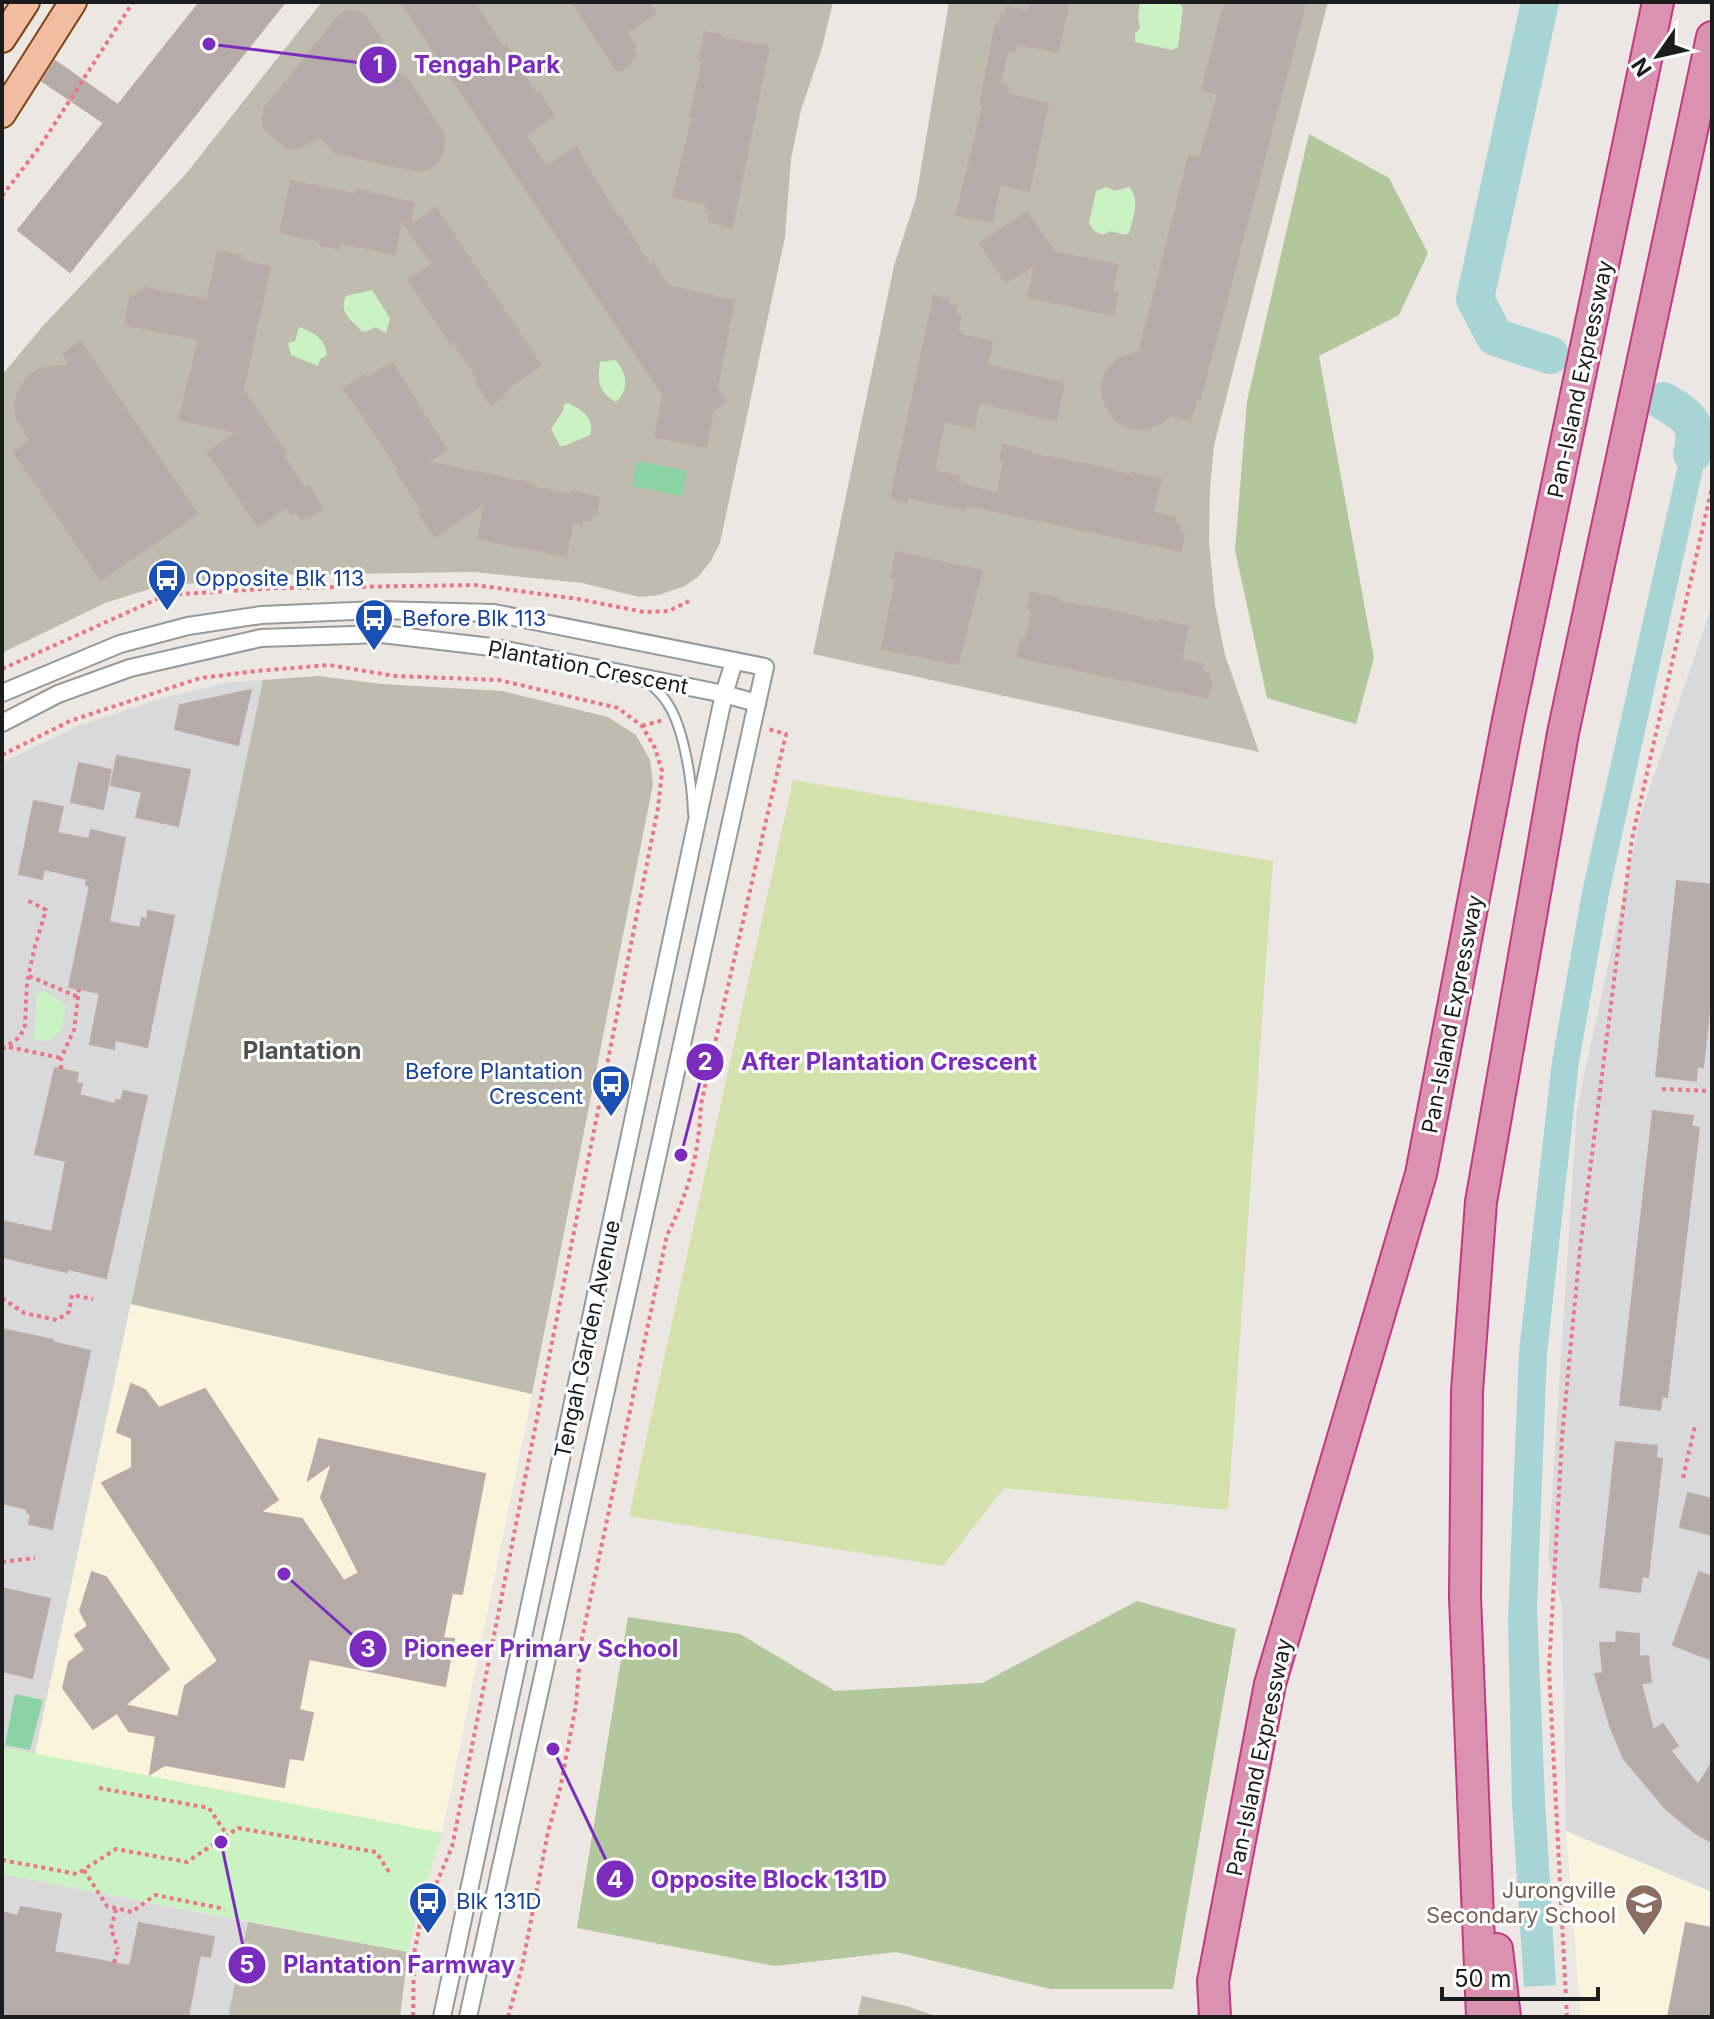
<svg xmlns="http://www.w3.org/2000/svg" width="1714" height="2019" font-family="Inter,sans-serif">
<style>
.residential{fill:#dad9d9}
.education{fill:#fbf4dd}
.construction{fill:#bfbbaf}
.grass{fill:#d3e1ad}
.forest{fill:#b2c79c}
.park{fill:#caf2c3}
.pitch{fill:#89d3a5}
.water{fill:#a7d5d5}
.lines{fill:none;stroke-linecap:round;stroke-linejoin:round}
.river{stroke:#a7d5d5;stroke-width:38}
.building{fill:#b5aca9;stroke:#bcaba7;stroke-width:2}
.service-casing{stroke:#999;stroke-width:12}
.minor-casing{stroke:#999;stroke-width:20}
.primary-casing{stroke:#834211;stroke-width:30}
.motorway-casing{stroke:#c23787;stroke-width:34}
.path{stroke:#e97785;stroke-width:4;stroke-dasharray:4 4;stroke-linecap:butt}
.service{stroke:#fff;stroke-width:8}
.minor{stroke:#fff;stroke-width:16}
.primary{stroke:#f0bda3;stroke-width:26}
.motorway{stroke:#db92b1;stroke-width:30}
.path-bridge{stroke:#e97785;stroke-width:4;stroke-dasharray:4 4;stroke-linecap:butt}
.labels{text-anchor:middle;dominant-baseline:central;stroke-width:6;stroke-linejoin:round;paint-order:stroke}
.street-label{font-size:22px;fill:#1c1c1c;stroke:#fff}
.transit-label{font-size:22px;fill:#164399;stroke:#fff;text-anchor:start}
.education-label{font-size:22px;fill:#785e54;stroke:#fff;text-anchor:end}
.neighbourhood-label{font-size:24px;font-weight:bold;fill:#4f4f4f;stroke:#fff}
.leader{fill:none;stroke:#7b2cbf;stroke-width:3}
.callout-dot{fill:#7b2cbf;stroke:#fff;stroke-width:3}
.mark-label{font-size:24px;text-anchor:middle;font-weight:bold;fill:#fff}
.callout-label{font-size:24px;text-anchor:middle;font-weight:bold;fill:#7b2cbf;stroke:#fff;stroke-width:6;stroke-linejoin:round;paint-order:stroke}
</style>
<rect width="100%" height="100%" fill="#ece7e2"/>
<g class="residential">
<polygon points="1712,605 1712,1892 1566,1831 1562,1605 1548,1558 1577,1108 1641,814"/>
<polygon points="263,680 35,1754 2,1747 2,763 80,725 167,697 230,682"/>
<polygon points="2,1874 248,1922 228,2017 2,2017"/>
</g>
<g class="education">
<polygon points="131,1304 532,1394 442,1833 35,1754"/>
<polygon points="1566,1831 1712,1892 1712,2017 1581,2017"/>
</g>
<g class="construction">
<polygon points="322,2 833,2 822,48 801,110 791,159 785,237 720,543 711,561 698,577 685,586 659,595 639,597 582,583 474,572 276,575 156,587 105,603 2,653 2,375 42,327 185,175"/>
<polygon points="949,2 1328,2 1214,445 1210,488 1209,542 1215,605 1225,655 1259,752 813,654 894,266 916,198"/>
<polygon points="318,676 382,684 502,691 608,717 636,735 650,760 653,784 532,1394 131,1304 263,680"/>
<polygon points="248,1922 408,1952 400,2017 228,2017"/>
<polygon points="862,1996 906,2006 939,2017 857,2017"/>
</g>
<polygon class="grass" points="793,780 1273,861 1228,1510 1004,1488 943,1566 629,1516"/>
<g class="forest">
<polygon points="1309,134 1389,178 1428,253 1399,315 1319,356 1374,658 1356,724 1267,698 1235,550 1247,401"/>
<polygon points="1137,1601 1236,1629 1173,1989 1051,1989 896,1952 775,1966 577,1928 628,1617 740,1634 835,1691 982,1683"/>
</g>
<g class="park">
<polygon points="1140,2 1180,4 1183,8 1178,47 1172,50 1135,42 1135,34 1140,28 1138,16"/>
<path d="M1106,187L1115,191L1129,187C1141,200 1133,218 1129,233L1125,235L1111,231L1102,235L1093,230L1089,223L1096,191Z"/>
<path d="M372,290L390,318L386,333L375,327L366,332L362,331C352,321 338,312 346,296Z"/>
<path d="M299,327C312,332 326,338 327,355L320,359L318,366L291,355L288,343L295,341Z"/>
<path d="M615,360C628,373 629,390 616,402C599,393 597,381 600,362Z"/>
<path d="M568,403C581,409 596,419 590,435L564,446H560L551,429L563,411L564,404Z"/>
<polygon points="44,991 66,1004 62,1029 47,1042 34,1039 37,994"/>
<polygon points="2,1747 442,1833 417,1912 408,1952 2,1874"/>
</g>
<g class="pitch">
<polygon points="637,461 687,471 682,496 632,486"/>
<polygon points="15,1694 43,1700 30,1750 5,1745"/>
</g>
<path class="water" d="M1682,396C1700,408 1705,421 1709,442L1609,894L1579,1062L1547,1354L1537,1608L1545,1800L1556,1985L1524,1987L1512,1804L1508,1619L1519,1352L1552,1061L1582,892L1684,438L1676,427Z"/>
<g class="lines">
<g class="river">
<polyline points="1540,2 1475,299 1495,337 1550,355"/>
<path d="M1663,401C1689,416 1700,423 1692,454"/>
</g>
</g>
<g class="building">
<polygon points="200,2 285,2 70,272 18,230 104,123 42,81 55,61 118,105"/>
<polygon points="401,2 474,2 503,47 506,45 536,94 539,92 554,116 526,135 546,166 576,147 618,218 620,216 650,266 653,263 668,286 734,301 717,388 726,401 713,411 706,447 655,437 663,395"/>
<polygon points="572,2 649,2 656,13 627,33 636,46 632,49 636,55 629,60 632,64 618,72"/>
<polygon points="1031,2 1069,2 1058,52 1017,44 1015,52 1007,51 1000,84 1009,86 1007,94 1048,104 1029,191 1000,184 992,222 956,215 983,105 980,104 996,24 999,24 1001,15 1005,16 1007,7 1029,12"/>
<polygon points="1232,2 1306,2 1200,399 1197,398 1191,421 1170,415 1160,424 1146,429 1132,429 1119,423 1109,412 1102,397 1102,385 1106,372 1117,359 1139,352 1189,156 1200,158 1218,94 1202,90 1224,4 1231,5"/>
<polygon points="346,11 356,11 365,16 382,41 373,74 399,74 407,78 444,134 443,154 438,162 428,169 417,171 335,153 321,137 297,149 287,148 265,130 262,119 264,109 338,17"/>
<polygon points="705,32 721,35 721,38 769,46 732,229 709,221 710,213 706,212 707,204 673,197 693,117 690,116 703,60 699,60"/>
<polygon points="291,181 355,194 356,189 414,203 410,226 436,208 541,365 509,387 510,388 503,393 505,395 491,405 475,381 478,379 454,343 451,344 408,280 435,262 430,261 401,220 395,254 340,243 339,249 320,245 321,241 280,233"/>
<polygon points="1027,212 1054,252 1118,265 1112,292 1118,293 1113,315 1028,297 1035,264 1006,283 980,243"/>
<polygon points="218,251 241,256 240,259 270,267 243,390 286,453 283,456 304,487 308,485 323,509 309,518 307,515 301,519 296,512 292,515 286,507 258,527 208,452 238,432 179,420 199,339 125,325 130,298 145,288 207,300"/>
<polygon points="934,296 949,299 948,304 957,306 955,314 961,316 958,330 962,332 962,335 992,342 987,365 1064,383 1056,421 979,402 974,428 944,422 934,471 959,476 958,482 997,494 1004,462 1000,460 1003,445 1031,451 1030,454 1086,464 1132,476 1132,473 1161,479 1153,513 1175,517 1173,523 1181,525 1180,533 1184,534 1181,551 966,505 965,510 908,497 907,502 891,498"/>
<polygon points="80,341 197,514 101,580 14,452 30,441 16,417 15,401 21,386 30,375 42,368 70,365 63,354"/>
<polygon points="392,363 447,450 428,462 534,484 534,487 571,495 572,491 599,497 596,514 592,513 591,521 583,519 581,524 573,522 566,556 478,539 485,503 435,537 419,513 422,511 397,472 399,470 344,388 364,375 366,378"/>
<polygon points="896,552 982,571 958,664 882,649 896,579 891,578"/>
<polygon points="1031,593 1058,598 1058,602 1114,611 1160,623 1160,620 1188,626 1181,660 1203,664 1201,671 1209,673 1208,681 1212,682 1208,698 1017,657 1021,640 1025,641 1029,625 1032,609 1027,608"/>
<polygon points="251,690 238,745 175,729 180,705"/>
<polygon points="117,756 190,770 178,826 136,817 142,792 111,785"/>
<polygon points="79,763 111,770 103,809 71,802"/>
<polygon points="34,801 63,807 57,833 89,839 91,830 125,838 109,922 140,928 142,918 147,920 148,911 174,916 147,1047 115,1040 114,1049 90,1044 100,993 69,987 90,886 86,885 87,879 44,869 42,879 19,874"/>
<polygon points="1677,881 1712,885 1712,986 1703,1067 1697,1066 1696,1081 1656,1076"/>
<polygon points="55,1068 78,1073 76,1083 82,1084 79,1095 115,1104 116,1100 121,1101 124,1091 147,1096 106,1278 68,1269 67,1272 2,1257 2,1221 52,1232 66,1161 35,1154"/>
<polygon points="1653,1111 1693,1116 1691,1126 1699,1128 1667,1397 1662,1396 1660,1410 1620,1405"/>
<polygon points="2,1329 53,1340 52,1342 90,1351 52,1529 29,1524 31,1514 27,1513 27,1509 2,1503"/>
<polygon points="131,1384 145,1390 159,1408 205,1389 278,1500 260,1512 302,1519 344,1581 359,1573 321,1498 332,1463 308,1480 319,1439 485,1474 462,1594 452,1593 443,1638 454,1639 445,1686 309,1659 299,1710 313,1713 303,1760 289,1758 284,1787 165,1765 150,1774 156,1736 129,1731 117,1713 93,1729 63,1688 69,1662 85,1650 75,1635 88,1626 80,1611 92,1572 106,1577 169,1669 125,1705 178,1717 185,1686 218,1661 102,1483 132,1468 132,1438 117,1432"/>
<polygon points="1616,1442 1657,1446 1656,1458 1662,1459 1648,1577 1642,1576 1640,1592 1600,1587"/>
<polygon points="1688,1493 1712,1499 1712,1535 1680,1527"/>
<polygon points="1699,1572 1712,1577 1712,1660 1673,1645"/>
<polygon points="2,1588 50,1599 32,1678 2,1671"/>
<polygon points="1617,1632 1639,1634 1639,1657 1648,1656 1651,1682 1641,1683 1653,1730 1663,1724 1678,1746 1670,1750 1698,1785 1712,1763 1712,1842 1695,1833 1666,1809 1624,1759 1610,1726 1595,1674 1603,1673 1600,1643 1616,1643"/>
<polygon points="21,1907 61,1914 54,1952 130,1966 139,1923 214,1937 210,1957 200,1955 188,2017 2,2017 2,1912 18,1916"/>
<polygon points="1686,1923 1712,1928 1712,2017 1668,2017"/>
</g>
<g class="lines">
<defs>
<path id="service" d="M648,682C654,688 662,694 666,701C684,726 692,782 693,813"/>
<g id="minor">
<polyline points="2,693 120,644 188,626 261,615 377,610 494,613 765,667 468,2017"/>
<polyline points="2,723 58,694 130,668 261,638 382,634 491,647 724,694 757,703"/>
<polyline points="442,2017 724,694 734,662"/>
</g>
<g id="primary">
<polyline points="2,39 26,2"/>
<polyline points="2,114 73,2"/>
</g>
<g id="motorway">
<polyline points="1497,1949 1505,2017"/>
<polyline points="1215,2017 1213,1981 1270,1684 1421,1174 1508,720 1658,2"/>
<polyline points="1482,2017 1465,1597 1467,1391 1481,1202 1563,733 1712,37"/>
</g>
</defs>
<use href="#service" class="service-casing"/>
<use href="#minor" class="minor-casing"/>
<use href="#primary" class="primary-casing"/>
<use href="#motorway" class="motorway-casing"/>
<g class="path">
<polyline points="2,196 41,145 133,2"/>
<polyline points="2,669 166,595 279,588 475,585 578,599 644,612 669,611 689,601"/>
<polyline points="642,726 663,720"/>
<polyline points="2,755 70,721 200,678 257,671 329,665 395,676 499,680 618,708 642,726 655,748 662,771 658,808 452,1847 421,1919 414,1954 413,2017"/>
<polyline points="29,976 78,997"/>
<polyline points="9,1047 61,1058"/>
<polyline points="2,1049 20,1037 25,1025 27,982 35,946 46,910 25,899"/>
<polyline points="61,1069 61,1058 74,1030 79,989"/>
<polyline points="1662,1089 1711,1091"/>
<polyline points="2,1298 24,1313 57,1320 69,1312 72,1295 93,1299"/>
<polyline points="1683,1478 1695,1426"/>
<polyline points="2,1562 35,1558"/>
<polyline points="2,1707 2,1711"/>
<polyline points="99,1788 209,1808 227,1835"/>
<polyline points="2,1860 77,1874 116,1849 187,1862 238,1828 376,1852 389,1872"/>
<polyline points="84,1870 107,1906 132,1912 155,1895 225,1909"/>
<polyline points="116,1909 111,1929 118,1949"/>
<path d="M508,2017L522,1967L548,1832L560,1789L576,1705L581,1643L667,1235C689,1192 699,1153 701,1104L786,734L768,729"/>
<polyline points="1567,2017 1549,1669 1562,1437 1580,1249 1632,839 1712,487"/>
</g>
<use href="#service" class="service"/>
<use href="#minor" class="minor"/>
<use href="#primary" class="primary"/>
<use href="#motorway" class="motorway"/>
<polyline class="path-bridge" points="114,1963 118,1949"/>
</g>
<defs>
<symbol id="bus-pin" viewBox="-11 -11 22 30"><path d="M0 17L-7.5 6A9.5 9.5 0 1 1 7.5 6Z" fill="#1a4fb4" stroke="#fff"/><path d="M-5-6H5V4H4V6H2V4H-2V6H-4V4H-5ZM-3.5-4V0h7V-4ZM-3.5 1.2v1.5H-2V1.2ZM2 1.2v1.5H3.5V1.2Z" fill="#fff"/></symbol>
<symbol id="school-pin" viewBox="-11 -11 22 30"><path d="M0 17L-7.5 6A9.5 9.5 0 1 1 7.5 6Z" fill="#8d6e63" stroke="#fff"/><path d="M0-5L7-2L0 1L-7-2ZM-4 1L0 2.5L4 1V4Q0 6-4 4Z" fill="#fff"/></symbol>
</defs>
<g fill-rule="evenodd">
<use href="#bus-pin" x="145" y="556" width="44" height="60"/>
<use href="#bus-pin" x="352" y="596" width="44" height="60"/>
<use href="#bus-pin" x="589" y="1062" width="44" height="60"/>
<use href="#bus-pin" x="406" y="1879" width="44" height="60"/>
<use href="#school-pin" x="1622" y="1881" width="44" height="60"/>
</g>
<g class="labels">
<g class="street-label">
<text transform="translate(1580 379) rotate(-78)">Pan-Island Expressway</text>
<text transform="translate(588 667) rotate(11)">Plantation Crescent</text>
<text transform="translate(1452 1014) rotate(-79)">Pan-Island Expressway</text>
<text transform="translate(587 1339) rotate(-78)">Tengah Garden Avenue</text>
<text transform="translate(1259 1757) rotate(-78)">Pan-Island Expressway</text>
</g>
<g class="transit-label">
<text x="195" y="578">Opposite Blk 113</text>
<text x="402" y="618">Before Blk 113</text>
<text x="583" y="1071" text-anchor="end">Before Plantation<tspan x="583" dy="25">Crescent</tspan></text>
<text x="456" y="1901">Blk 131D</text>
</g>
<g class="education-label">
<text x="1616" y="1890">Jurongville<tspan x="1616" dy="25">Secondary School</tspan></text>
</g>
<g class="neighbourhood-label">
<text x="302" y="1050">Plantation</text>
</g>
</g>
<path class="leader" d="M209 44L378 65M681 1155L705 1062M284 1574L368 1649M553 1749L615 1879M221 1842L247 1965"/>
<g class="callout-dot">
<circle cx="209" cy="44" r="8"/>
<circle cx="681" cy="1155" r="8"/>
<circle cx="284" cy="1574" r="8"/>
<circle cx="553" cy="1749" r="8"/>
<circle cx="221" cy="1842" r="8"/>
<circle cx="378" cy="65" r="20"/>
<circle cx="705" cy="1062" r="20"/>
<circle cx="368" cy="1649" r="20"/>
<circle cx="615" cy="1879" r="20"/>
<circle cx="247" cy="1965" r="20"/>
</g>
<g class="mark-label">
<text x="378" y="73">1</text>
<text x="705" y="1070">2</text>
<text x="368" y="1657">3</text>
<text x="615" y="1888">4</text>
<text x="247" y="1973">5</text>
</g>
<g class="callout-label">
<text x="487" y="73">Tengah Park</text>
<text x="889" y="1070">After Plantation Crescent</text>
<text x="541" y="1657">Pioneer Primary School</text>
<text x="769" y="1888">Opposite Block 131D</text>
<text x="399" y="1973">Plantation Farmway</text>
</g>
<rect width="1714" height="2019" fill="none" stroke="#1c1c1c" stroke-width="8"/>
<g transform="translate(1658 56) rotate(236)" stroke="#ffffff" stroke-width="6" paint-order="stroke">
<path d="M0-6L14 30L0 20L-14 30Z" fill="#1c1c1c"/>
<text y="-12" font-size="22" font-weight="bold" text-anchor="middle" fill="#1c1c1c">N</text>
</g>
<path d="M1442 1987v12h156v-12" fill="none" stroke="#1c1c1c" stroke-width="4"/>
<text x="1454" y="1987" font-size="24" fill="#1c1c1c" stroke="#ffffff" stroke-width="6" paint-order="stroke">50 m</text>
</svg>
